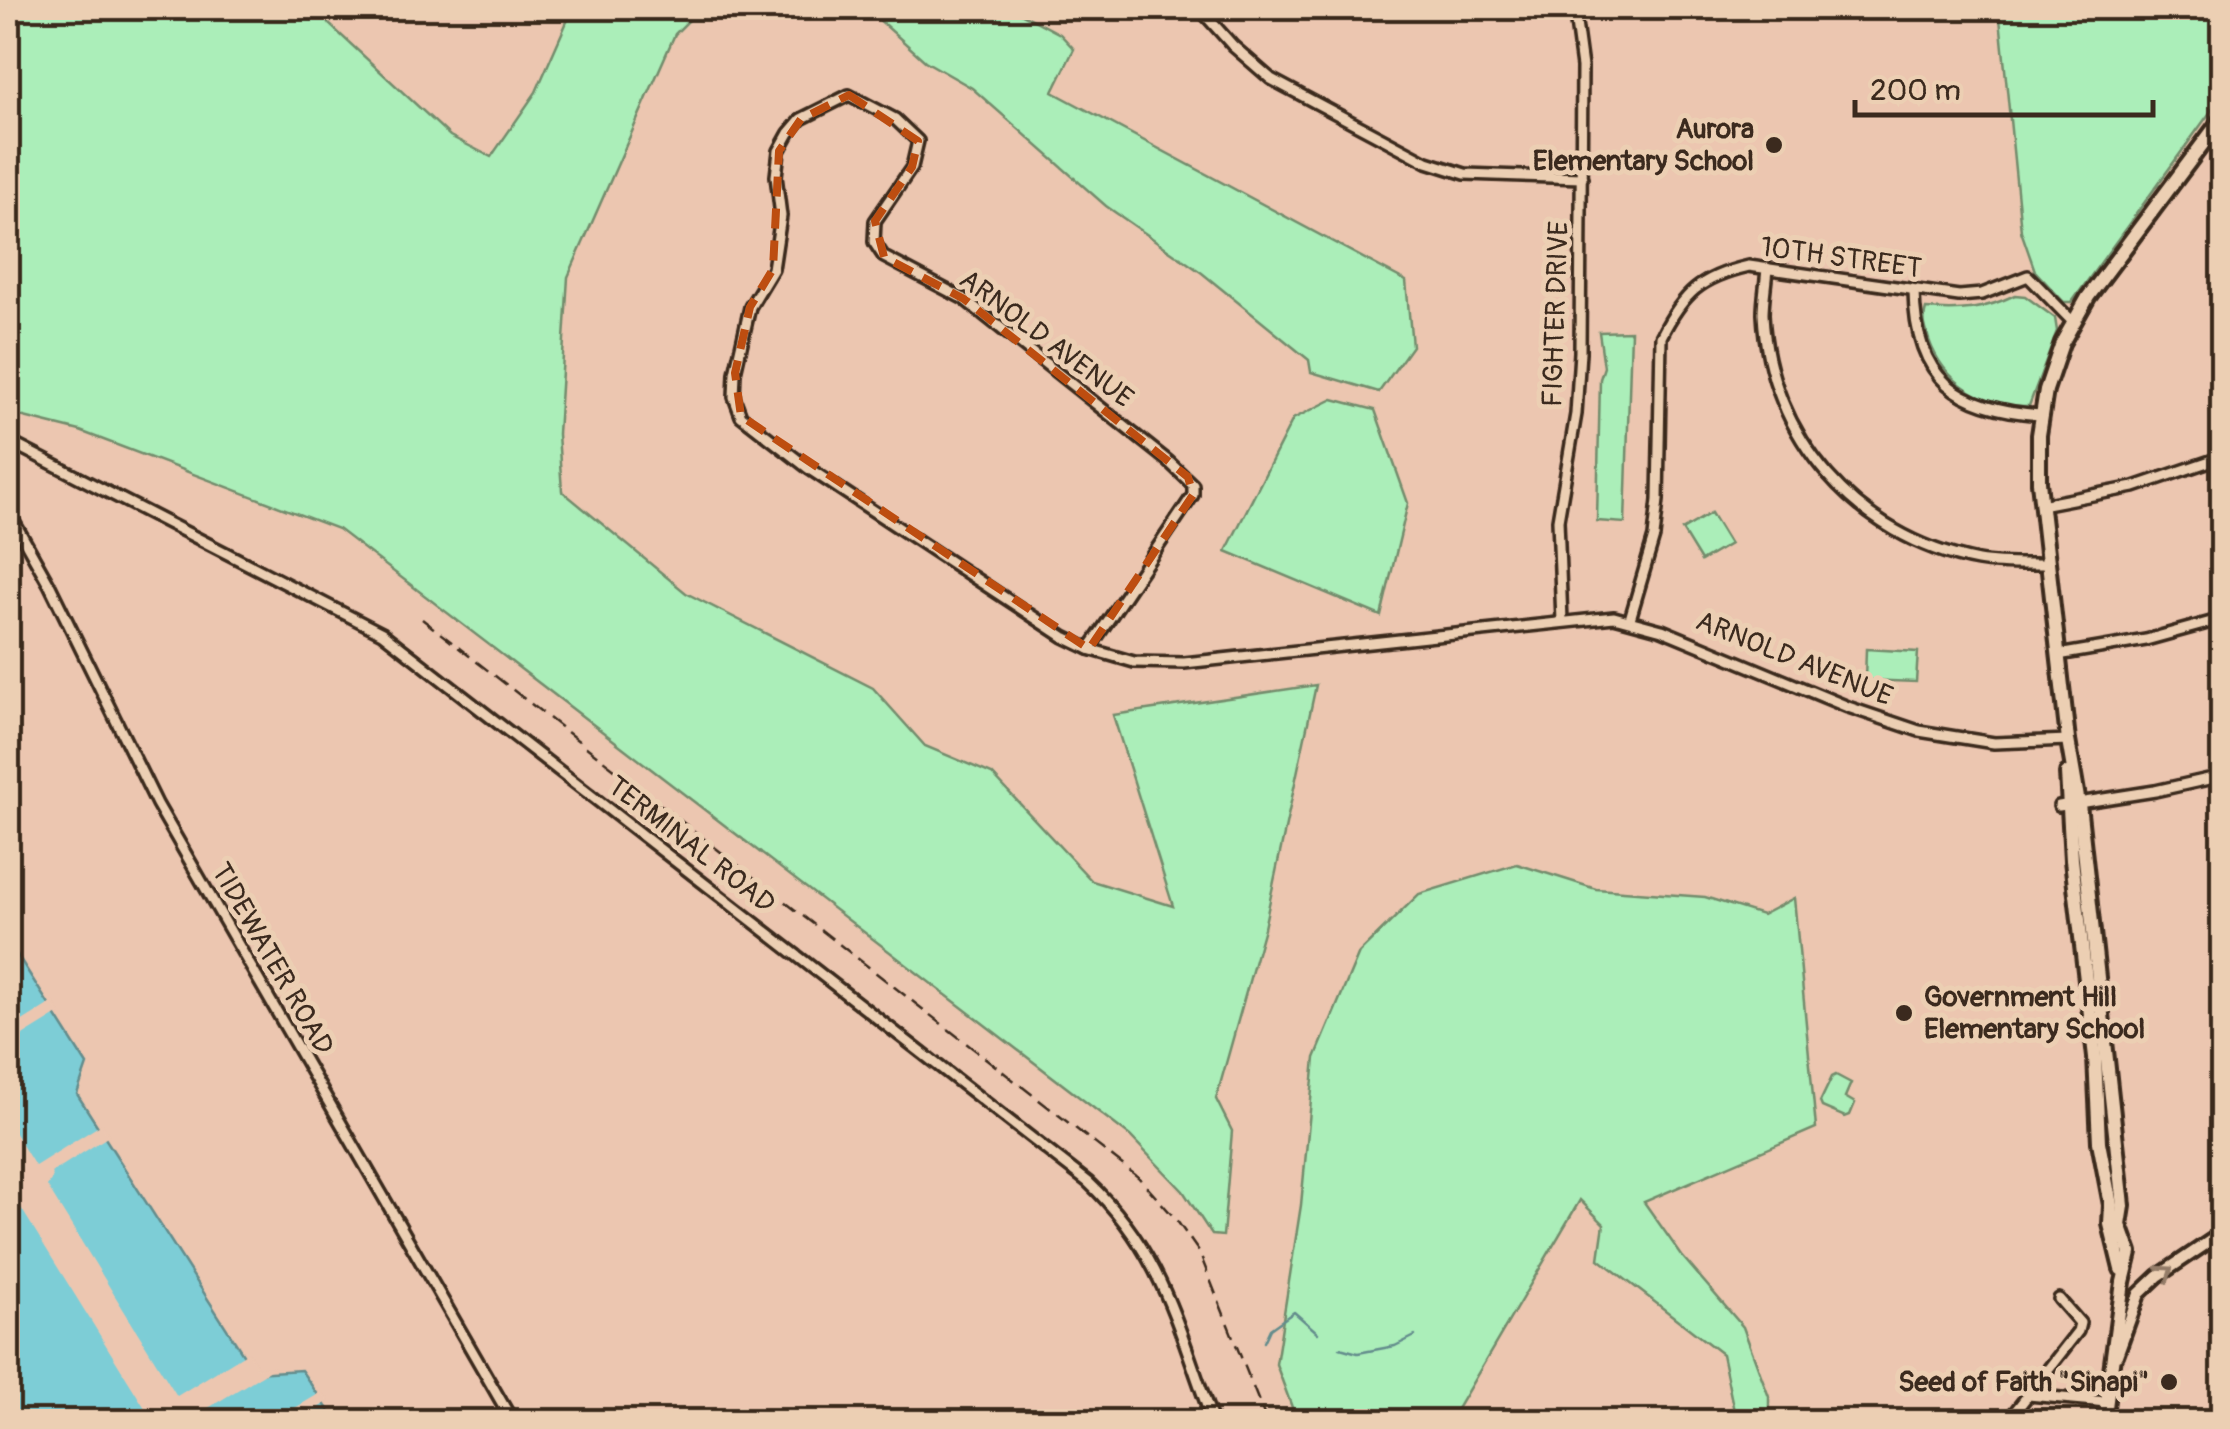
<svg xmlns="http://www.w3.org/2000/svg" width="2230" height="1429" font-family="Pangolin,sans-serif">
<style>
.green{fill:#abeeb9;stroke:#738c6c;stroke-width:2.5}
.water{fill:#7dcdd6;stroke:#638c8c;stroke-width:2.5}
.pier{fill:#ecc6b0}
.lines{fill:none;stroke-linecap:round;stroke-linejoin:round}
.stream{stroke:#638c8c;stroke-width:2.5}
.minor-casing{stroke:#3b2a1e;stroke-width:16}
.tertiary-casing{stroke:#3b2a1e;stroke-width:18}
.primary-casing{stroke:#3b2a1e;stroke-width:20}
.minor{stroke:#eccfb3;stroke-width:9}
.tertiary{stroke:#eccfb3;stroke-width:10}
.primary{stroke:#eccfb3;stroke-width:12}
.rail{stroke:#3b2a1e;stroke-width:2.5;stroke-dasharray:15 8;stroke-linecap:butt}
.oneway{stroke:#947c68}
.marked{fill:none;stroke:#bd4d10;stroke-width:8;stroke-dasharray:20 12;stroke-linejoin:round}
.poi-dot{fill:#3b2a1e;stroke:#eccfb3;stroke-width:4}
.labels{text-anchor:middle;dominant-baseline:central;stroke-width:10;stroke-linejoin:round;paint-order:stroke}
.poi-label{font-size:28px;font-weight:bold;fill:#3b2a1e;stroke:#eccfb3;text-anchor:end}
.street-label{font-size:28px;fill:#3b2a1e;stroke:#eccfb3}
</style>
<rect width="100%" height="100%" fill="#ecc6b0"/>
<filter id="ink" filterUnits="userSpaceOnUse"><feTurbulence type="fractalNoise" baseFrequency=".01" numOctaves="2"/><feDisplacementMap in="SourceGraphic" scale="20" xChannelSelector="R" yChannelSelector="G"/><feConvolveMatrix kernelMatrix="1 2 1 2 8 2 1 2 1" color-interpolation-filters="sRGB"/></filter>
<g filter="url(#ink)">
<g class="green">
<polygon points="8,8 320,8 329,24 450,136 491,157 536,92 573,8 701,8 675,34 568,277 558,434 562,491 686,593 873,688 925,746 992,774 1092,881 1173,906 1113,715 1316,685 1264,928 1216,1099 1232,1131 1223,1236 1212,1235 1183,1191 1130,1136 338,529 80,431 8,413"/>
<polygon points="866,8 1011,8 1060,34 1074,49 1053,92 1406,281 1412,346 1379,392 1311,372 1309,360 1202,273 1106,206 972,88 925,61"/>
<polygon points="1999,8 2222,8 2222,96 2072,302 2064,302 2035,271 2021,231"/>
<path d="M2015,295L2025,296L2055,318L2057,331L2029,406C1985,408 1944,383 1929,340C1926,328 1922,321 1926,309C1960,312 1984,310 2015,295Z"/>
<polygon points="1631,331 1625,523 1597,521 1600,379 1604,367 1599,332"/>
<polygon points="1333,399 1375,410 1408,503 1381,616 1226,551 1293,419"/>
<polygon points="1711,513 1730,544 1701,561 1682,530"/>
<polygon points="1866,649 1918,652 1916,682 1865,680"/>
<polygon points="1517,864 1596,889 1705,897 1762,915 1794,898 1816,1128 1644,1202 1682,1256 1743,1327 1769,1397 1769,1421 1732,1421 1734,1411 1722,1354 1599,1259 1604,1224 1580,1200 1450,1421 1297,1421 1276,1364 1301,1205 1315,1058 1359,953 1419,894"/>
<polygon points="1836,1075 1851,1083 1845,1097 1855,1103 1850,1115 1845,1117 1822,1107 1820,1102 1832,1077"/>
</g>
<polygon class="water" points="8,940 87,1065 77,1094 255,1373 301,1370 336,1421 8,1421"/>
<g class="pier">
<polygon points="53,1002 60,1013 8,1045 8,1030"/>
<polygon points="8,1122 35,1166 102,1124 109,1136 51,1173 53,1177 47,1186 177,1396 248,1352 258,1368 275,1367 192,1418 193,1421 153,1421 8,1187"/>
<polygon points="322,1392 329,1401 310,1413 307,1421 273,1421"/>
</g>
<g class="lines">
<g class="stream">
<polyline points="1264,1342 1270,1329 1294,1312 1318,1333"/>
<polyline points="1340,1348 1358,1353 1395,1346 1415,1336"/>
</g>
<defs>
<g id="minor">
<polyline points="1199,8 1233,46 1271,79 1427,162 1465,174 1582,178"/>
<polygon points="849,95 895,119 918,141 912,167 875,221 874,242 884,257 964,299 1168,461 1193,485 1193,495 1089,649 1064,637 808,468 741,416 734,397 735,373 750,307 773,269 781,216 776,176 779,151 789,133 801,119"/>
<path d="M1767,268C1766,283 1763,299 1763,314C1769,437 1858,538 1978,561C2001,565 2024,564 2047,564"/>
<path d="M1914,291C1915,380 1958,409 2041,415"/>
<path d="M8,441L382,633L1088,1182C1164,1254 1177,1328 1213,1422"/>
<polyline points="2041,505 2134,487 2222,457"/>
<polyline points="8,511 49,584 157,804 513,1422"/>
<path d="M1630,619L1654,537L1658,500L1661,337C1683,293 1701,277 1749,266L1959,296L1982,294L2028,276L2073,322"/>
<polyline points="1562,621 1558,520 1576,414 1580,352 1582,67 1574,8"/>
<polyline points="1089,649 1134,662 1184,663 1614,617 1662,630 1848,707 1919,731 1994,743 2068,740"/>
<polyline points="2058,655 2146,640 2222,619"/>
<polyline points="2059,806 2155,791 2222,776"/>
<polyline points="2028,1395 2107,1402"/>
<polyline points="2007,1422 2078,1331 2080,1323 2059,1299"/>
</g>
<polyline id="tertiary" points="2117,1355 2139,1294 2158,1276 2222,1233"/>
<g id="primary">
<polyline points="2067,773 2072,860 2095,1057 2099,1142 2111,1205 2110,1224 2121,1269"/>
<polyline points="2104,1422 2123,1282 2130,1253 2120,1225 2123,1206 2079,804 2068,740 2039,482 2039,435 2046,390 2062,343 2088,297 2222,118"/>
</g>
</defs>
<use href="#minor" class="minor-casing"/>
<use href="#tertiary" class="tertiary-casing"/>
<use href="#primary" class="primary-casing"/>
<use href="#minor" class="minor"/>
<use href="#tertiary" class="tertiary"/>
<use href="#primary" class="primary"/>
<polyline class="rail" points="422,619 1138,1177 1175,1218 1199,1252 1267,1422"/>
</g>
<defs><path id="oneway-chevron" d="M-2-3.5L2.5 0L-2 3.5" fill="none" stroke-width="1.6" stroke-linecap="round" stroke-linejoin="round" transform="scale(2.5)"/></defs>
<use class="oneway" href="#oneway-chevron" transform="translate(2166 1272) rotate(-35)"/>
</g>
<path class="marked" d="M849,95L918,141L912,167L875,221L884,257L964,299L1188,477L1193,495L1089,649L741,416L735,373L750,307L773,269L779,151L801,119Z"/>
<g class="poi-dot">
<circle cx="1774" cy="145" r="10"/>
<circle cx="1904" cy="1013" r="10"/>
<circle cx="2169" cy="1382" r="10"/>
</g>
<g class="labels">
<g class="poi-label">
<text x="1754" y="129">Aurora<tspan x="1754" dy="32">Elementary School</tspan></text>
<text x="1924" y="997" text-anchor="start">Government Hill<tspan x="1924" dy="32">Elementary School</tspan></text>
<text x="2149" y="1382">Seed of Faith "Sinapi"</text>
</g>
<g class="street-label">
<text transform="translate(1841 258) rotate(8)">10TH STREET</text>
<text transform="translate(1556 314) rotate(-88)">FIGHTER DRIVE</text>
<text transform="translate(1046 339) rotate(37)">ARNOLD AVENUE</text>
<text transform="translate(1794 659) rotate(22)">ARNOLD AVENUE</text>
<text transform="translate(691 845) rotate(38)">TERMINAL ROAD</text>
<text transform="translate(272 959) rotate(60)">TIDEWATER ROAD</text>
</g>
</g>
<rect width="2230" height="1429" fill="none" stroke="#eccfb3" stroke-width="40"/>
<rect x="20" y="20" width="2190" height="1389" fill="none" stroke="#3b2a1e" stroke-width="4" filter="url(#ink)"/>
<path d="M1855 100v15h298v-15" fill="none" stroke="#3b2a1e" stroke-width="5"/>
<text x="1870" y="100" font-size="30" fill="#3b2a1e" stroke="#eccfb3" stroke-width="8" paint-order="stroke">200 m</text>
</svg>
